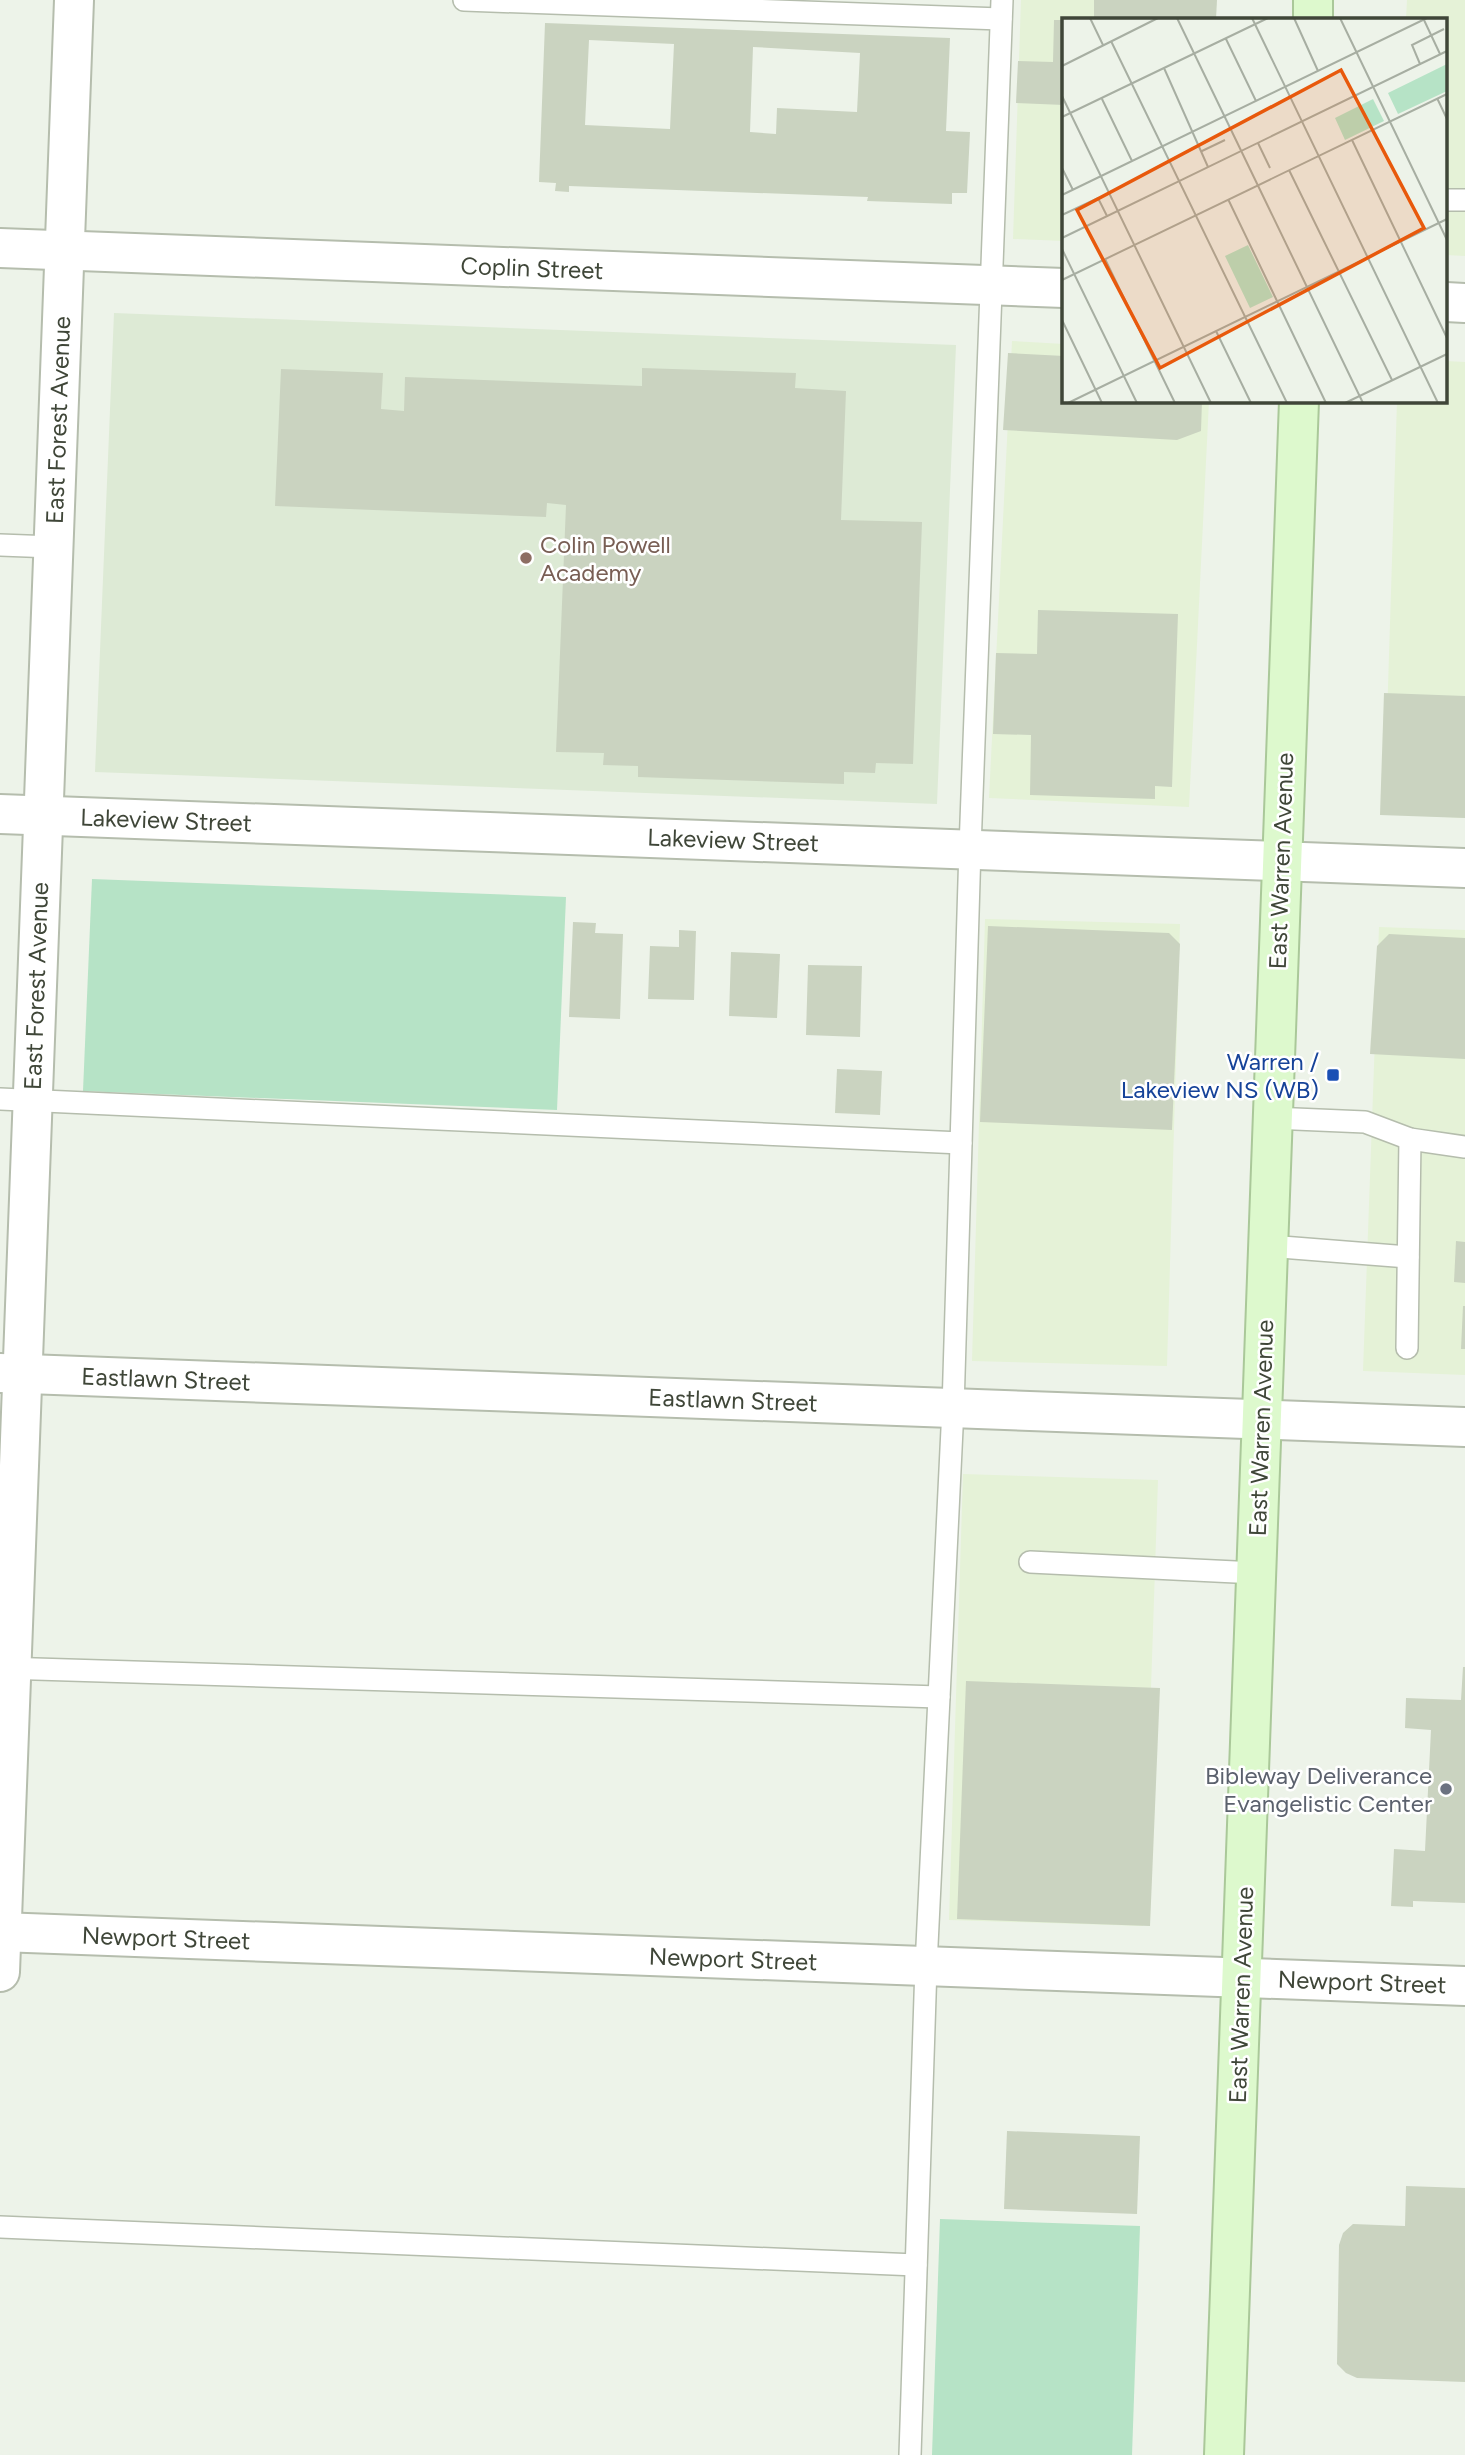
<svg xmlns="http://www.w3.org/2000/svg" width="1465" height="2455" font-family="Figtree,sans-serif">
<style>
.commercial{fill:#e5f2d7}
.education{fill:#ddead5}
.green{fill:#b6e3c6}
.building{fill:#cad3c0;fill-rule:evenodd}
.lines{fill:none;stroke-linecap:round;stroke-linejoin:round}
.lane-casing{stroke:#b5bdad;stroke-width:24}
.street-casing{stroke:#b5bdad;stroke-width:42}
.secondary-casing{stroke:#aac899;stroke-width:42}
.lane{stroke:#fff;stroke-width:21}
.street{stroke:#fff;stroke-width:38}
.secondary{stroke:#ddf9cd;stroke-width:38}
.education-dot{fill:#8d6e63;stroke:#fff;stroke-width:2.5}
.transit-dot{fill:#1a4fb4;stroke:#fff;stroke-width:2.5}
.worship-dot{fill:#6b7280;stroke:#fff;stroke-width:2.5}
.labels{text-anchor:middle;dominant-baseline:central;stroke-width:5;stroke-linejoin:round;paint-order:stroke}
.street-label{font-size:24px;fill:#3f4638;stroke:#fff}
.education-label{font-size:24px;fill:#785e54;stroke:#fff;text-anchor:start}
.transit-label{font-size:24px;fill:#164399;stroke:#fff;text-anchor:end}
.worship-label{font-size:24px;fill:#5b616d;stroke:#fff;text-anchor:end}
.inset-road{fill:none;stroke:#a7aea2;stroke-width:2}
.view{fill:#e8590c;fill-opacity:0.15;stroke:#e8590c;stroke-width:3.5}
.inset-edge{fill:none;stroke:#3f4638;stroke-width:3.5}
</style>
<rect width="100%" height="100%" fill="#edf3e9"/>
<g class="commercial">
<polygon points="1021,0 1212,0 1211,19 1064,19 1064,241 1013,239"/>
<polygon points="1407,0 1465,0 1465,256 1446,255 1446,19 1406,19"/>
<polygon points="1012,341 1064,344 1064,401 1209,401 1189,807 989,798"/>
<polygon points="1446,361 1465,362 1465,818 1384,814 1397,401 1446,401"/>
<polygon points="985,919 1180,924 1167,1366 972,1361"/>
<polygon points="1379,927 1465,930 1465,1375 1363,1371"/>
<polygon points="963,1474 1158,1480 1143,1926 949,1920"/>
</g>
<polygon class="education" points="114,313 956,345 937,804 95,772"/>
<g class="green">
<polygon points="92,879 566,897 557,1110 83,1091"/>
<polygon points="940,2219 1140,2226 1132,2455 932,2455"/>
</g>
<g class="building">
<polygon points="1094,0 1217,0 1216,19 1094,19"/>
<polygon points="1054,20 1064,20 1064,105 1016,103 1018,61 1053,62"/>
<path d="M545,23L950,38L946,131L970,132L967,193H952V204L867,201L868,197L569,186V192L555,191L556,183L539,182ZM589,40L674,44L670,129L585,125ZM753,47L860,53L857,112L777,108L776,134L750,132Z"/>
<polygon points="1008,353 1064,356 1064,401 1202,401 1201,431 1177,440 1003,430"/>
<polygon points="642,368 796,373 795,388 846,391 841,520 922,522 913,764 876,763 875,773 844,772 844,784 638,777 638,766 603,765 604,753 556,752 566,505 547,503 546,517 275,506 281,369 383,373 381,409 404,411 405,377 642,386"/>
<polygon points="1038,610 1178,614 1172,787 1155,786 1155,799 1030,795 1031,735 993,734 996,653 1037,654"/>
<polygon points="1384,693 1465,696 1465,818 1380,815"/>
<polygon points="573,922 596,923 595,933 623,934 620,1019 569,1017"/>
<polygon points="988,926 1169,933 1180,944 1172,1130 980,1122"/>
<polygon points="679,930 696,931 694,1000 648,999 650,946 679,947"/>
<polygon points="1389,934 1465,938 1465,1059 1370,1054 1377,946"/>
<polygon points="731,952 780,954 777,1018 729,1016"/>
<polygon points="808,965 862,966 860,1037 806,1035"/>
<polygon points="837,1069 882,1071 880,1115 835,1113"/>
<polygon points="1456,1241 1465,1242 1465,1283 1454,1282"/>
<polygon points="1463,1306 1465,1306 1465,1349 1461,1349"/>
<polygon points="1463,1667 1465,1667 1465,1903 1413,1901 1413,1907 1391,1906 1394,1849 1425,1851 1431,1730 1405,1728 1406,1698 1461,1700"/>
<polygon points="966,1681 1160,1688 1150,1926 957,1919"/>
<polygon points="1007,2131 1140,2136 1137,2214 1004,2209"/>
<polygon points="1406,2186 1465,2188 1465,2382 1357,2378 1346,2373 1337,2364 1339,2245 1343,2233 1353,2224 1405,2226"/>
</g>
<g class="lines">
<defs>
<g id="lane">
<polyline points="464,0 1001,19"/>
<polyline points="1446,200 1465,200"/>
<polyline points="0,545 53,547"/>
<polyline points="0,1099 961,1143"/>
<polyline points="1272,1118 1365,1122 1410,1139 1465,1147"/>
<polyline points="1268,1246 1408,1257"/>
<polyline points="1407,1348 1410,1139"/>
<polyline points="1030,1562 1256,1573"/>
<polyline points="3,1668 939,1697"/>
<polyline points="0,2227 916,2265"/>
<polyline points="910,2455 926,1966 953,1408 970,848 1002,0"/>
</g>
<g id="street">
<polyline points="0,248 1064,288"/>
<polyline points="1446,302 1465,303"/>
<polyline points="0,814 1465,868"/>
<polyline points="0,1373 1465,1427"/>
<polyline points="0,1932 1465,1986"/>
<polyline points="0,1972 74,0"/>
</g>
<g id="secondary">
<polyline points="1313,19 1313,0"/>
<polyline points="1224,2455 1299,401"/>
</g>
</defs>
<use href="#lane" class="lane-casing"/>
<use href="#street" class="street-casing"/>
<use href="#secondary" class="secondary-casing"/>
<use href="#lane" class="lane"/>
<use href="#street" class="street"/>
<use href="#secondary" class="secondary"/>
</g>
<circle class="education-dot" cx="526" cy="558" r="7"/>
<rect class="transit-dot" x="1326" y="1068" width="14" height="14" rx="3.5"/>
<circle class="worship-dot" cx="1446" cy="1789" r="7"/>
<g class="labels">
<g class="street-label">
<text transform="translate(532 268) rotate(2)">Coplin Street</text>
<text transform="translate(58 420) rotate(-88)">East Forest Avenue</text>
<text transform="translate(166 820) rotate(2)">Lakeview Street</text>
<text transform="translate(733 840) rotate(2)">Lakeview Street</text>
<text transform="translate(1281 861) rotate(-88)">East Warren Avenue</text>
<text transform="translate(36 986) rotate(-88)">East Forest Avenue</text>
<text transform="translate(166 1379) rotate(2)">Eastlawn Street</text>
<text transform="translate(733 1400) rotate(2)">Eastlawn Street</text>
<text transform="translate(1261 1428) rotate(-88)">East Warren Avenue</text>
<text transform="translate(166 1938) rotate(2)">Newport Street</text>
<text transform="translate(733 1959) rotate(2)">Newport Street</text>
<text transform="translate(1362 1982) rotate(2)">Newport Street</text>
<text transform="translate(1241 1995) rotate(-88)">East Warren Avenue</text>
</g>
<g class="education-label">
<text x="540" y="544">Colin Powell<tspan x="540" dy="28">Academy</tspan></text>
</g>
<g class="transit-label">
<text x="1319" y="1061">Warren /<tspan x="1319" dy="28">Lakeview NS (WB)</tspan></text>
</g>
<g class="worship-label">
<text x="1432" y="1775">Bibleway Deliverance<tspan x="1432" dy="28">Evangelistic Center</tspan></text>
</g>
</g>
<g transform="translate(1062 18)">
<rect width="385" height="385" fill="#edf3e9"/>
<path d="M385,46V73L336,96L326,75ZM311,81L322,103L283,122L273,100ZM186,227L211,279L188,290L163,238Z" fill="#b6e3c6"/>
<path class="inset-road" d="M28,0L41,27M115,0L301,385M190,0L376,385M232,0L256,53M278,0L385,222M362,2L378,36M164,21L194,83M49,23L225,385M358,46L350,27L382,11M0,48L96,0M102,50L146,149M0,78L149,385M375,80L385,101M40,81L70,143M0,99L206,0M290,122L385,320M196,125L208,150M140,133L163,122M0,150L11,172M227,152L330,362M0,177L365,0M166,181L264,385M0,197L36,180L45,198M0,220L385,33M0,231L75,385M43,241L113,385M0,262L385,76M0,302L40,385M154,313L189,385M6,385L385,201M283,385L385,336"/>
<path class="view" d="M279,52L362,210L98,350L15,192Z"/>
<rect width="385" height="385" class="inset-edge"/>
</g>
</svg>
